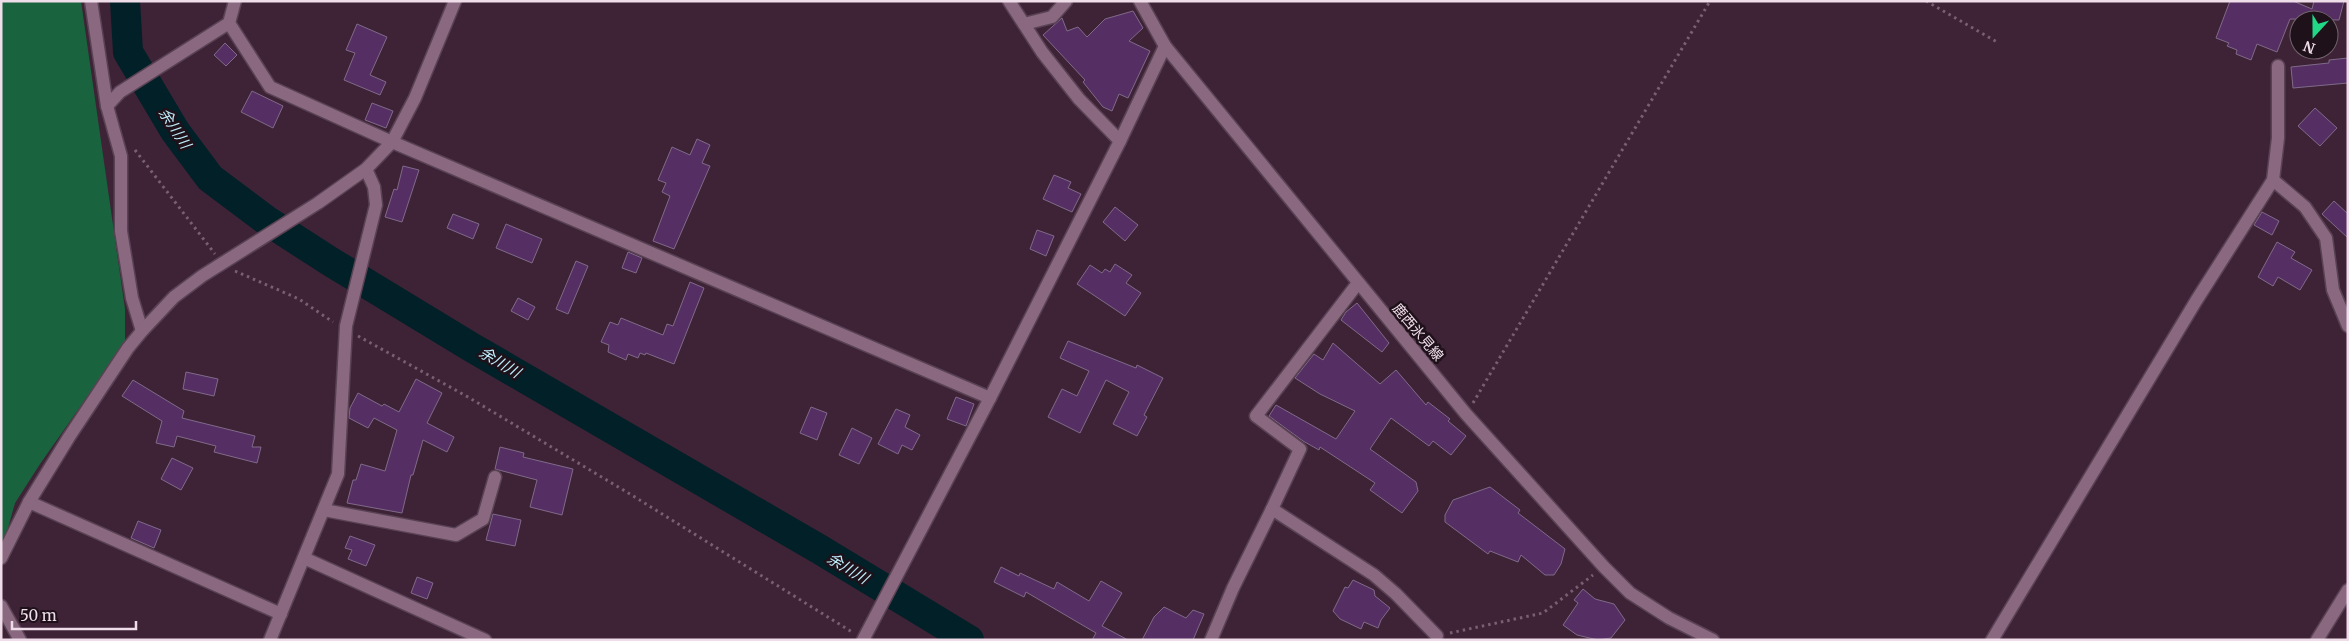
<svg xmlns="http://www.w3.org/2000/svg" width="2349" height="641" font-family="Merriweather,'Noto Sans JP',serif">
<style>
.forest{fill:#19643f}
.water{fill:#022027;stroke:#495962}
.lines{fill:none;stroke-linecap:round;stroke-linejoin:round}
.river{stroke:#022027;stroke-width:30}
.building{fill:#552f63;stroke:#806a89}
.minor-casing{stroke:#594253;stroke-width:15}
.tertiary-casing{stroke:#594253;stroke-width:15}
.secondary-casing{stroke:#594253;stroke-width:15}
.path{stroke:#785f71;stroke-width:3;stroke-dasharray:2.5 4;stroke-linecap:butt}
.minor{stroke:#896880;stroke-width:12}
.tertiary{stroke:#896880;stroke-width:12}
.secondary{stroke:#896880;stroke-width:12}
.labels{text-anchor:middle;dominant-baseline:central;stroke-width:5;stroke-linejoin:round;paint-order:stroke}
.street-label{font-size:14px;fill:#f0ddea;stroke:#1e111a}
.water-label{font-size:15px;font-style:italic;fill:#beecf9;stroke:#1e111a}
</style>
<rect width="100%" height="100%" fill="#3e2337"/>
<polygon class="forest" points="1,1 81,1 125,309 125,360 94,387 40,464 15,503 1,553"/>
<polygon class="water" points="123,1 134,1 133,50"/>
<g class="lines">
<polyline class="river" points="125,1 128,52 175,131 210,178 266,220 331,262 471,347 819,549 969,640"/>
</g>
<g class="building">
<polygon points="2230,1 2293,1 2312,9 2314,1 2344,1 2339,20 2290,19 2277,52 2257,44 2251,60 2236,54 2237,50 2227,46 2229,43 2216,38"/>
<polygon points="1133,11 1143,28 1129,41 1150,51 1128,98 1119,94 1112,111 1103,107 1083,82 1085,80 1043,35 1062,18 1067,31 1078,27 1087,37 1105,19"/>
<polygon points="357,24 387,37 370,75 386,82 380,95 344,80 355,53 346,50"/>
<polygon points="225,43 237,55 226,66 214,55"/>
<polygon points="2348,58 2348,83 2293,88 2291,67 2329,63 2329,60"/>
<polygon points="252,91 283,106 273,128 241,112"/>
<polygon points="372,103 393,111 386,128 365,120"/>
<polygon points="2315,108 2337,128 2320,146 2298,126"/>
<polygon points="697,139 710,145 702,163 710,166 674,249 653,241 670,196 662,192 666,183 658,180 672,147 690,155"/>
<polygon points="403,166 419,170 402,222 385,217 394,189 397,190"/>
<polygon points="1054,175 1071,182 1068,188 1081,194 1072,212 1043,199"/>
<polygon points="2334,201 2348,214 2348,238 2322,214"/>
<polygon points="1115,207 1138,225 1125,241 1103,222"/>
<polygon points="2262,212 2279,221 2272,235 2254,225"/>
<polygon points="453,214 479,224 473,239 447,228"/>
<polygon points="506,224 542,239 532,263 496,248"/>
<polygon points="1037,230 1054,236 1046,256 1030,249"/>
<polygon points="2277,242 2295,252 2291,258 2312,270 2300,290 2278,277 2273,286 2258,277"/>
<polygon points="628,252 642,258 636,273 622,268"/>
<polygon points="576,261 588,266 568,314 556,309"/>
<polygon points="1115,264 1132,275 1126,283 1141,293 1125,316 1077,284 1090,265 1102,273 1105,269 1110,272"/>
<polygon points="690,282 704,288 674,364 646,353 645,355 640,353 638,358 628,354 626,360 608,352 609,345 601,342 610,322 618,325 621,318 663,335 667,324 673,326"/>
<polygon points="518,298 535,307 528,320 511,311"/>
<polygon points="1357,303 1389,343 1382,352 1341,320 1346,312"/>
<polygon points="1068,341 1136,368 1137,365 1163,378 1144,415 1147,417 1137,436 1113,424 1129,392 1106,380 1080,433 1048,417 1062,389 1077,396 1089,371 1060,358"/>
<polygon points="1333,343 1380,384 1396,370 1426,405 1428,402 1450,419 1448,421 1466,436 1451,455 1433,441 1429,446 1391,418 1370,449 1416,482 1418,491 1402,513 1370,490 1375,483 1320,447 1319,450 1303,441 1269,416 1276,405 1336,439 1355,411 1320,394 1295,378 1314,354 1323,360"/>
<polygon points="186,372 218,379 214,396 183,389"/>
<polygon points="416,379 442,393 427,423 454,437 447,452 423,440 413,475 411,475 402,513 347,503 353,480 356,480 361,464 385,471 397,430 374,418 368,428 349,418 350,408 358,393 382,406 384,404 399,412"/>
<polygon points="133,380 184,411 182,418 255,436 252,447 261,447 257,463 214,452 216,446 177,436 174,447 156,443 162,421 122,396"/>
<polygon points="956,397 974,404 966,426 947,419"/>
<polygon points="811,407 827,413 817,440 800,433"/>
<polygon points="896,409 910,415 905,427 920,435 912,450 902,445 898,454 878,444"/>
<polygon points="852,428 872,438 859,464 839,455"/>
<polygon points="500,447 524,453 523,457 573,469 562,515 530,507 537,480 495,469"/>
<polygon points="172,458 193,468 181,490 161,479"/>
<polygon points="1490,487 1520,510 1518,513 1565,549 1561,564 1554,575 1545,575 1521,555 1518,562 1490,551 1488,554 1445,522 1445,515 1453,500"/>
<polygon points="493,514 521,520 515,546 486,540"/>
<polygon points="138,521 161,530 154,548 131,538"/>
<polygon points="350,536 375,545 366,566 348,559 352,550 345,548"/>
<polygon points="1001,567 1019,576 1020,573 1054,589 1057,582 1089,601 1101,581 1122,593 1102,626 1128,640 1092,640 1096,633 1026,592 1024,597 994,582"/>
<polygon points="417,577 433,583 427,599 411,593"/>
<polygon points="1353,580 1374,590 1375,596 1390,608 1381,620 1378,628 1364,622 1361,629 1340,619 1333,611 1345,587 1348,588"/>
<polygon points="1583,589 1595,599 1614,604 1625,620 1611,638 1598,640 1577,635 1563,625 1578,603 1574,600"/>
<polygon points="1164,607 1186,618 1193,610 1204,614 1193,640 1142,640 1154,617"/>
</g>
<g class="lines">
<defs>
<g id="minor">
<polyline points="91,1 107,106 121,156 121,231 132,298 142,331"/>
<polyline points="1009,1 1042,52 1079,99 1120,141"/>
<polyline points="229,23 270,87 392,142 990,398"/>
<polyline points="1024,24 1052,17 1066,1"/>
<polyline points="107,106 120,92 229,23 235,1"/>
<polyline points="2273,180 2305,207 2326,238 2333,290 2348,326"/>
<polyline points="1358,283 1256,416 1300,449 1272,509 1374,575 1396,594 1437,636"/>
<polyline points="29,502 281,614"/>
<polyline points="324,510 456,535 483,519 495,477"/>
<polyline points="304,558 485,640"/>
<polyline points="1,606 20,640"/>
<polyline points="270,640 338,474 346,326 376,205 374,187 366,169"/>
<polyline points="863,640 990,398 1120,141 1165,46"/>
<polyline points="1211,640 1233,588 1272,509"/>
<polyline points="1992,640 2196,301 2273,180 2278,138 2278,66"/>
<polyline points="2317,640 2348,590"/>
</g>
<polyline id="tertiary" points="1,558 29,502 69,437 128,348 142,331 174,297 202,276 318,203 366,169 392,142 415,98 455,1"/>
<polyline id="secondary" points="1140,1 1165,46 1466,414 1604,567 1630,593 1669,618 1713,640"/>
</defs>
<use href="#minor" class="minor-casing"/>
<use href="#tertiary" class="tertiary-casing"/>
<use href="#secondary" class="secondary-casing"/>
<g class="path">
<polyline points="1926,1 1997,42"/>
<polyline points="135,150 215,254"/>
<polyline points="235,271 299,299 333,322"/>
<polyline points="358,336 468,397 630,494 852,632"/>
<polyline points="1473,403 1710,1"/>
<polyline points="1450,633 1543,613 1593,575"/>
</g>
<use href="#minor" class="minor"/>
<use href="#tertiary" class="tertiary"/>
<use href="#secondary" class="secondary"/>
</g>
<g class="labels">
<g class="street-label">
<text transform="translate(1418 332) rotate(50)">鹿西氷見線</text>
</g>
<g class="water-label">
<text transform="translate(175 128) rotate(57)">余川川</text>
<text transform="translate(500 362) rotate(31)">余川川</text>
<text transform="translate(848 568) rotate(31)">余川川</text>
</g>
</g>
<rect width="2349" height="641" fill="none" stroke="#f0ddea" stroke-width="5"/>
<g transform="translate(2314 35) rotate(201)"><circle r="24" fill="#1e111a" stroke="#72636d"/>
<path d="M0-4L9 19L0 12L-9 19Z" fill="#21d887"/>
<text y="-8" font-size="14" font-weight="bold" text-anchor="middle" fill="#f0ddea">N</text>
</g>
<path d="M12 621v8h124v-8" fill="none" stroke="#f0ddea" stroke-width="2.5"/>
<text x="20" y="621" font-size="15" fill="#f0ddea" stroke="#1e111a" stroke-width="4" paint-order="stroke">50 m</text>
</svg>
